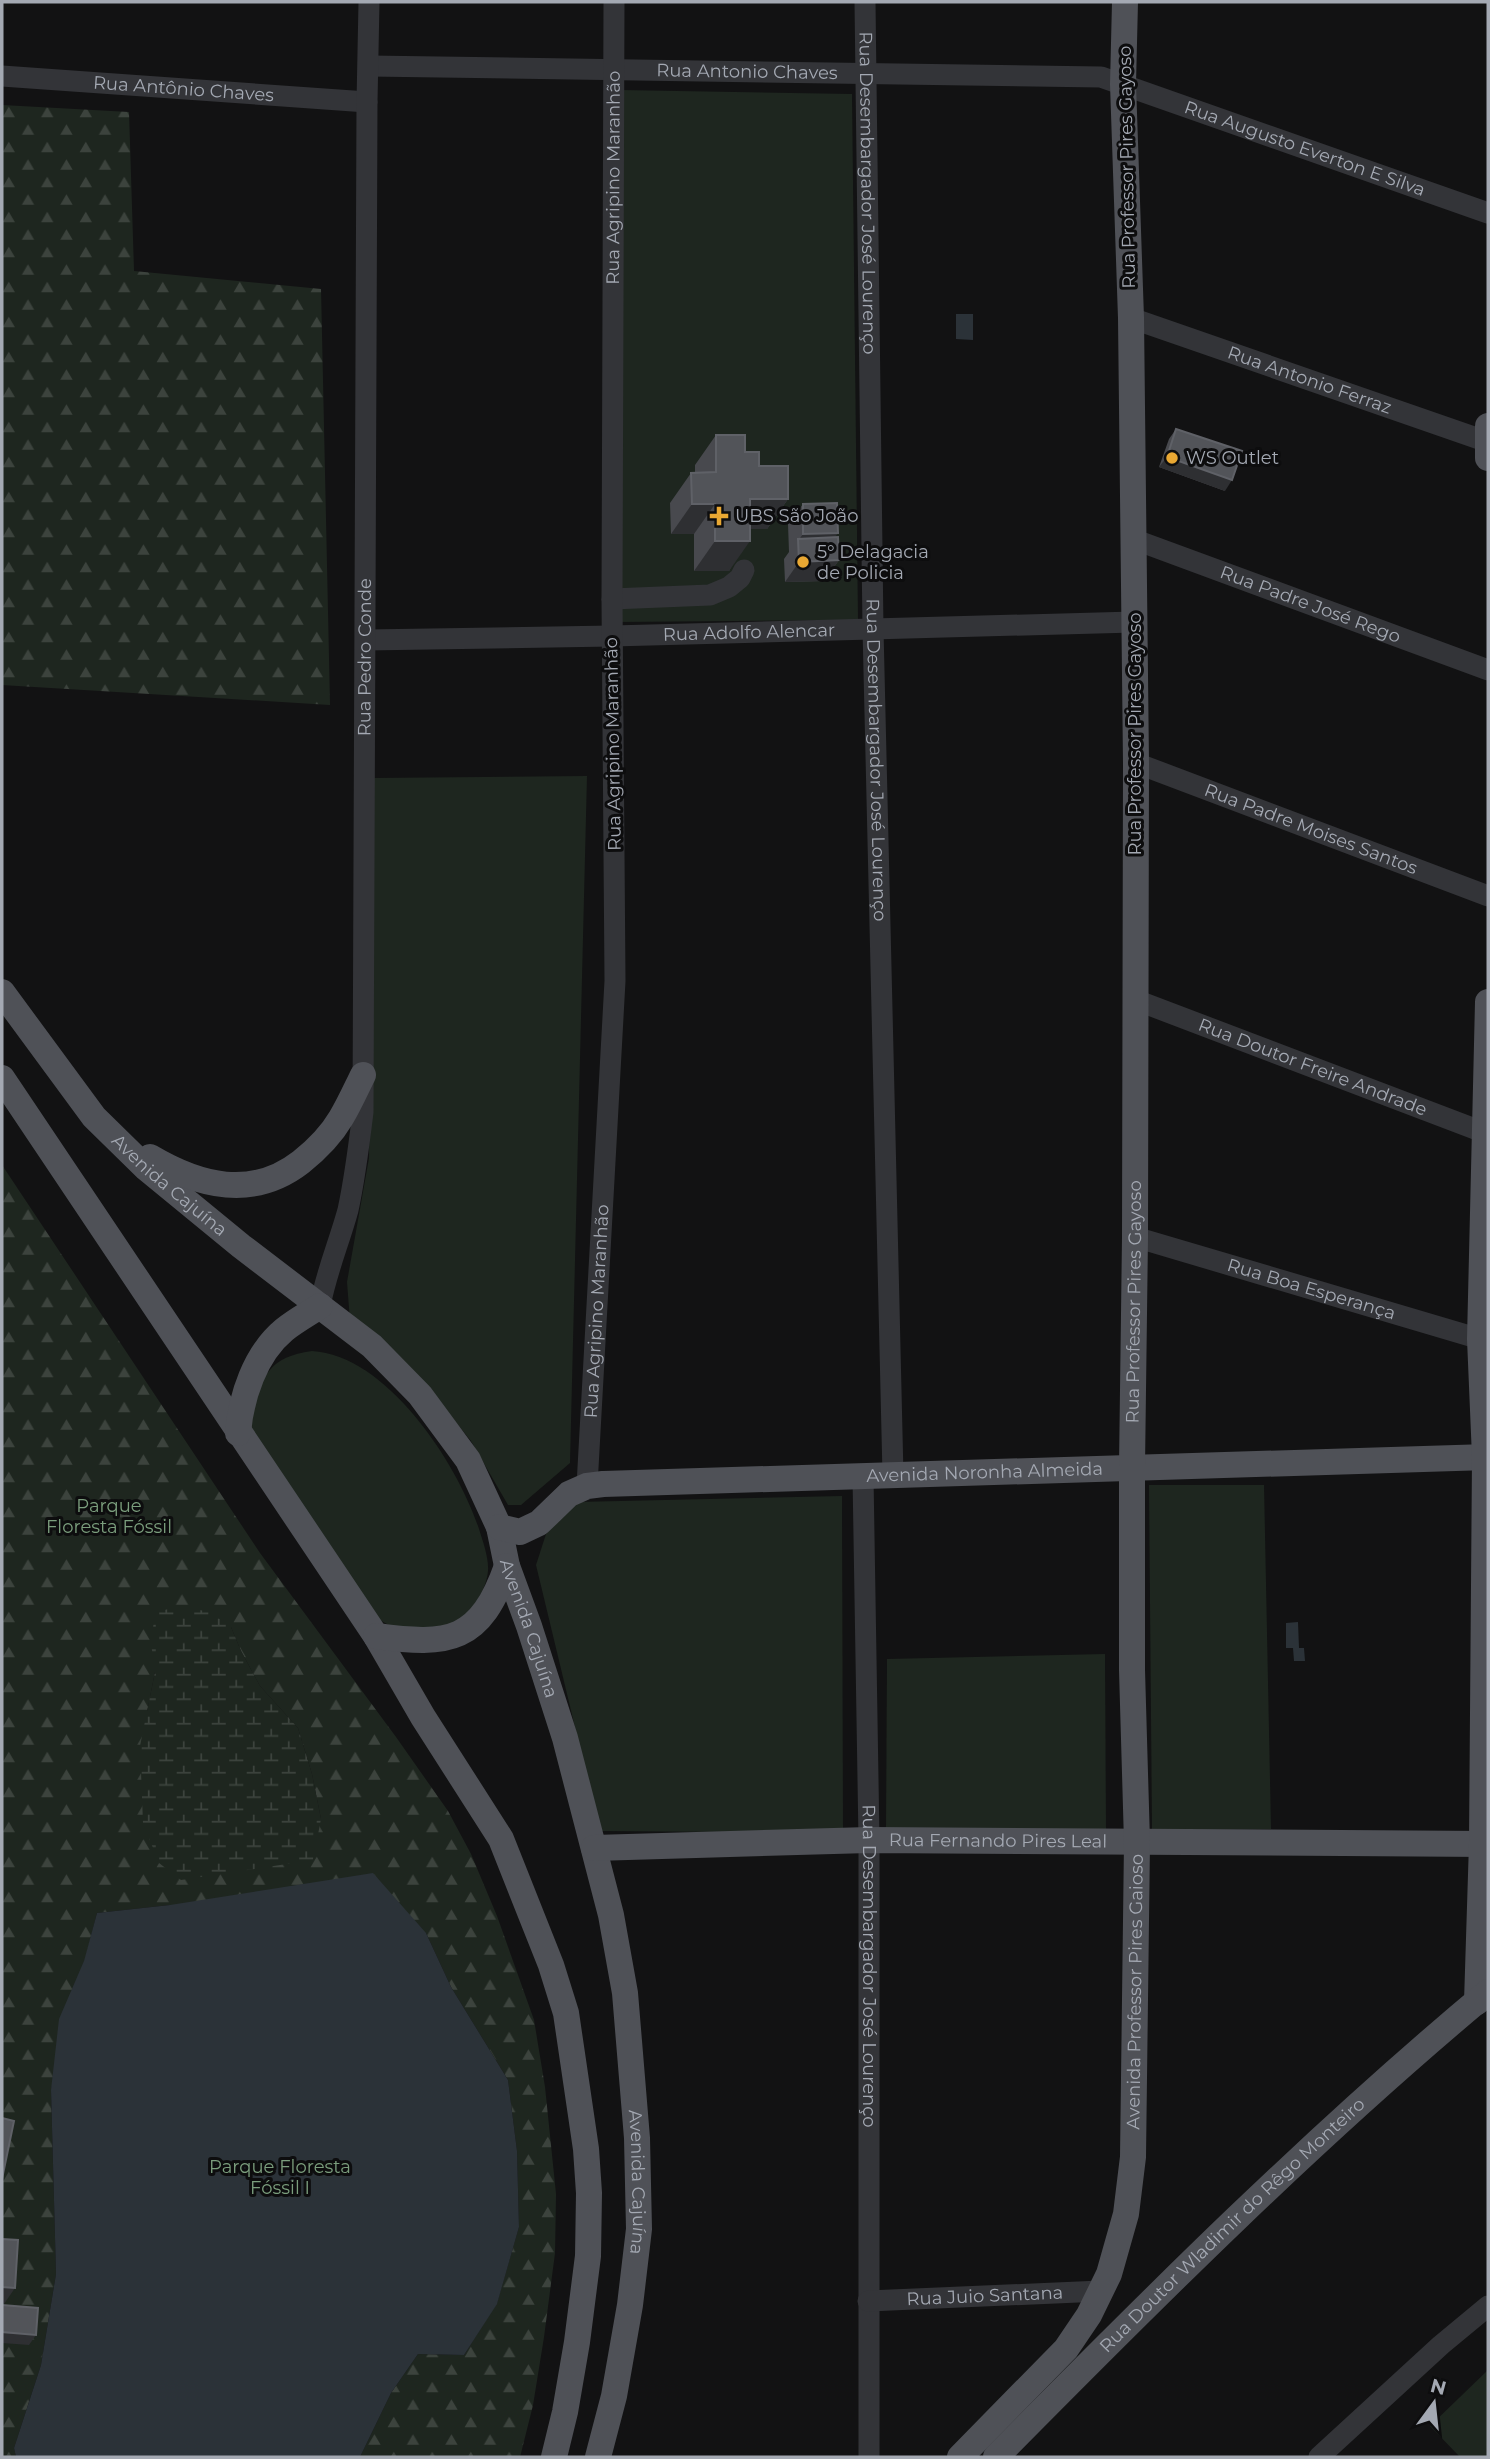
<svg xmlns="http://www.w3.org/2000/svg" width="1490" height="2459" font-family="Montserrat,sans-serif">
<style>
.green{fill:#1e261f}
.forest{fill:url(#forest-firs);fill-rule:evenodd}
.wetland{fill:url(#wetland-marsh)}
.water{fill:#2b3238}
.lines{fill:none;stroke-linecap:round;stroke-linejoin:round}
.minor{stroke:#333438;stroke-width:21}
.major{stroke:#4f5157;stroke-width:26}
.wall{fill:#48494e}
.shaded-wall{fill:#2e2f32}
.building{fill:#525459;stroke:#5f6167;stroke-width:2}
.poi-dot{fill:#e9a833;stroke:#0d0d0e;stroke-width:2.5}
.labels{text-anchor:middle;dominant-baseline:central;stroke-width:6;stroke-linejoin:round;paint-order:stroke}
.street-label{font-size:18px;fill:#a4a9b3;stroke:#0d0d0e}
.poi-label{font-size:18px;fill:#a4a9b3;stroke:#0d0d0e;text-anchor:start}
.park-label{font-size:18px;fill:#7b9e7d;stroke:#0d0d0e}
</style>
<defs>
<pattern id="forest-firs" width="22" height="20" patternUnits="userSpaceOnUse" patternTransform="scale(1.75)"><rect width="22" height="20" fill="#1e261f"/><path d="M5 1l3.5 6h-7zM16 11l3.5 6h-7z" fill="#3c433d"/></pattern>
<pattern id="wetland-marsh" width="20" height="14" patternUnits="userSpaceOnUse" patternTransform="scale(1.75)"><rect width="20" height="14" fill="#1e261f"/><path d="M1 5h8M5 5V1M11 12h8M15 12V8" fill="none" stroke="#3c433d"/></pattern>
</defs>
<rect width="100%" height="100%" fill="#121213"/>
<g class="green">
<polygon points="620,90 852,94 858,620 619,622"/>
<polygon points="587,776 570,1463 521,1505 508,1505 471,1441 438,1400 350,1321 347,1282 369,1158 373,778"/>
<path d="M312,1351C387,1355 458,1464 479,1529C483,1542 489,1558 488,1571C487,1583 481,1595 474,1605C464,1619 451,1626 434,1627C407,1629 397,1633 374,1616L249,1424C262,1382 262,1358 312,1351Z"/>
<polygon points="1149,1485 1264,1485 1271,1829 1152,1830"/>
<polygon points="842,1496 843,1833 600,1831 536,1565 546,1534 576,1502"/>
<polygon points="1105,1654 1106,1831 886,1831 887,1659"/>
<polygon points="1488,2370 1488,2457 1460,2457 1430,2426"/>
</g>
<g class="forest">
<polygon points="2,105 129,112 134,271 321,289 330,705 2,685"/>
<path d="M2,1165L260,1553L396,1737L448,1811L471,1854L497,1916L534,2020L545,2087L556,2194L555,2253L544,2337L533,2405L520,2457H360L391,2393L418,2354L464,2355L497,2303L519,2227L517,2151L508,2080L451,1987L426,1933L170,1905L97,1913L51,2090L56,2274L41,2365L14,2448L16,2457H2ZM231,1627L241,1651L260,1686L298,1728L312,1774L321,1819L147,1712L155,1672Z"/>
</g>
<polygon class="wetland" points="178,1606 210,1612 231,1627 241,1651 260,1686 298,1728 312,1774 321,1819 313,1860 181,1880 159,1863 143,1823 140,1746 155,1672 151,1643 155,1613"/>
<g class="water">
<polygon points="956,314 973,314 973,340 956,339"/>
<polygon points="1298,1622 1299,1648 1304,1648 1305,1661 1294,1661 1293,1648 1286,1648 1286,1623"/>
<polygon points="373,1873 426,1933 451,1987 508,2080 517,2151 519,2227 497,2304 464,2355 418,2354 391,2393 360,2457 16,2457 14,2448 41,2365 56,2274 51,2090 59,2019 84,1961 97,1913 170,1905"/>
</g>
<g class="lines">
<g class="minor">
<path id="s1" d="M865,2L873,629L893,1475"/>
<path id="s2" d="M369,66L1101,77L1488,213"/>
<path id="s3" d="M2,76L367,102"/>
<path id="s4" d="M1131,318L1488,442"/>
<path id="s5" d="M1133,539L1488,670"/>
<polyline points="612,599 710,595 729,587 740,578 744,570"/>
<path id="s6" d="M366,640L612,636L1134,622"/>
<path id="s7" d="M1136,763L1488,896"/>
<path id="s8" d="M1136,1000L1488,1134"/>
<path id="s9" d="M1135,1237L1480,1339L1488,1340"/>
<path id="s10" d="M320,1306C326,1273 339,1243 348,1210C355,1178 359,1145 363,1112L367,102L369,2"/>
<path id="s11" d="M863,1476L869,1840V2457"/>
<path id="s12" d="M587,1486L615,981L612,599L614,2"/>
<path id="s13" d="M868,2301L1101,2291"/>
<polyline points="1319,2457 1441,2345 1488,2306"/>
</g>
<g class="major">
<polyline points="1488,426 1488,458"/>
<path id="s14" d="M2,992L94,1117L146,1168L241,1246L372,1346L420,1395L468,1460L499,1527L507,1566L529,1626L565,1738L611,1915L625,1993L637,2138L639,2229L630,2305L614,2396L598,2457"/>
<polyline points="2,1078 376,1636 423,1717 501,1839 551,1965 566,2013 586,2149 589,2193 588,2256 577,2342 565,2412 554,2457"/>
<path d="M150,1157C199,1186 252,1200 301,1162C316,1150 331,1135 341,1118C349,1105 356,1089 363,1075"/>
<path d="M238,1433C241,1397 255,1354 284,1330C295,1321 308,1314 320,1306"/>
<path id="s15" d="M499,1527L520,1532L539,1523L569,1494L587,1486L603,1484L1488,1457"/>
<path d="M376,1636C450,1646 480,1642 507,1566"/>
<path id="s16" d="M594,1848L869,1840L1488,1844"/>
<polyline points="1477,2002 1482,1843 1485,1457 1480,1339 1488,1002"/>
<path id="s17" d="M960,2457L1066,2349L1089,2315L1109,2274L1126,2214L1133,2157L1137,1842L1132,1670V1467L1135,1237L1136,763L1131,318L1123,84L1125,2"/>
<path id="s18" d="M996,2457C1154,2297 1315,2136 1488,1992"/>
</g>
</g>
<g class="wall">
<polygon points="1176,429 1225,491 1159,467 1169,439"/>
<polygon points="716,435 745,452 788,499 767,529 750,529 729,571 694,571 694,534 671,534 670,503 691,473 695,472 695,465"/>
<polygon points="803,504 835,537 839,560 824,581 785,582 784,559 789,552 788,524"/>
</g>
<g class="shaded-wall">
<polygon points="1167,457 1232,480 1225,491 1159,467"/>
<polygon points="750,499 788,499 767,529 729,529"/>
<polygon points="692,504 715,504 694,534 671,534"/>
<polygon points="838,533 823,554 798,541 803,534"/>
<polygon points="715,541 750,541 729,571 694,571"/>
<polygon points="839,560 824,581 785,582 799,562"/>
<polygon points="2,2287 15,2288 4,2304 2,2304"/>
<polygon points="2,2332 36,2335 29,2345 2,2343"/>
</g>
<g class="building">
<polygon points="1176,429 1242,451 1232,480 1167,457"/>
<polygon points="716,435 745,435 745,452 759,452 759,466 788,466 788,499 750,499 750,541 715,541 715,504 692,504 691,473 716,472"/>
<polygon points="837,503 838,533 803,534 803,504"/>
<polygon points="838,537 839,560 799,562 798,539"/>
<polygon points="2,2118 14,2121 2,2179"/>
<polygon points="2,2239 18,2240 15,2288 2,2287"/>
<polygon points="2,2305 38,2308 36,2335 2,2332"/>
</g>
<g class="poi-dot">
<circle cx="1172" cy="458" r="7"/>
<path d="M715.5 505.5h7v7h7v7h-7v7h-7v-7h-7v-7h7z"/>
<circle cx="803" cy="562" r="7"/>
</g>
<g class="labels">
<g class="street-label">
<text stroke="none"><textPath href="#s2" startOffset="378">Rua Antonio Chaves</textPath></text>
<text stroke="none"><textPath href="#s3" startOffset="182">Rua Antônio Chaves</textPath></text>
<text stroke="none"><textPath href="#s2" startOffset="948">Rua Augusto Everton E Silva</textPath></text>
<text transform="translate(1127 167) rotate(-91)">Rua Professor Pires Gayoso</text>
<text stroke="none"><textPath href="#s12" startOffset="1309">Rua Agripino Maranhão</textPath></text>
<text stroke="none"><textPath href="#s1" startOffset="191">Rua Desembargador José Lourenço</textPath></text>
<text stroke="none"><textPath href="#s4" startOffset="189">Rua Antonio Ferraz</textPath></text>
<text stroke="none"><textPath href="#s5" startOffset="189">Rua Padre José Rego</textPath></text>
<text stroke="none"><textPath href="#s6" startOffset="383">Rua Adolfo Alencar</textPath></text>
<text stroke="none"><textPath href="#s10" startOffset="654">Rua Pedro Conde</textPath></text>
<text transform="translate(1135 734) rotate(-90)">Rua Professor Pires Gayoso</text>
<text transform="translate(613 744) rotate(-91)">Rua Agripino Maranhão</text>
<text stroke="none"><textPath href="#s1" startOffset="758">Rua Desembargador José Lourenço</textPath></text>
<text stroke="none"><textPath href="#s7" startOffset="187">Rua Padre Moises Santos</textPath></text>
<text stroke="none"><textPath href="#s8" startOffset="189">Rua Doutor Freire Andrade</textPath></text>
<text stroke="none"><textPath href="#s14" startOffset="257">Avenida Cajuína</textPath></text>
<text stroke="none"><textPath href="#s9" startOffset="184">Rua Boa Esperança</textPath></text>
<text stroke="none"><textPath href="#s17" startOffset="1213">Rua Professor Pires Gayoso</textPath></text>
<text stroke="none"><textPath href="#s12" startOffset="175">Rua Agripino Maranhão</textPath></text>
<text stroke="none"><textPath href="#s15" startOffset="502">Avenida Noronha Almeida</textPath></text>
<text stroke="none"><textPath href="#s14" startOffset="845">Avenida Cajuína</textPath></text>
<text stroke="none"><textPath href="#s16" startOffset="404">Rua Fernando Pires Leal</textPath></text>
<text stroke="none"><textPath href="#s11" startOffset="490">Rua Desembargador José Lourenço</textPath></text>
<text stroke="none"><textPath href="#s17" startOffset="523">Avenida Professor Pires Gaioso</textPath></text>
<text stroke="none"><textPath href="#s14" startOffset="1412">Avenida Cajuína</textPath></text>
<text stroke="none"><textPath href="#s18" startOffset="331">Rua Doutor Wladimir do Rêgo Monteiro</textPath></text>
<text stroke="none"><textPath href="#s13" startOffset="117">Rua Juio Santana</textPath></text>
</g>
<g class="poi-label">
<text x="1186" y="458">WS Outlet</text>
<text x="735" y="516">UBS São João</text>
<text x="817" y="552">5° Delagacia<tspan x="817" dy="21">de Policia</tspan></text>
</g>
<g class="park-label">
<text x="109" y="1506">Parque<tspan x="109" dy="21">Floresta Fóssil</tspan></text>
<text x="280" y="2167">Parque Floresta<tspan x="280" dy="21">Fóssil I</tspan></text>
</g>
</g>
<rect width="1490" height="2459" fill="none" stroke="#a4a9b3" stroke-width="7"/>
<g transform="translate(1434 2403) rotate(15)" stroke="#0d0d0e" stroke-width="5" paint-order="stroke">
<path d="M0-5L12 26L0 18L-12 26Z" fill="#a4a9b3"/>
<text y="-10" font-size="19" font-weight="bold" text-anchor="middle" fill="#a4a9b3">N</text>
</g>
</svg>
